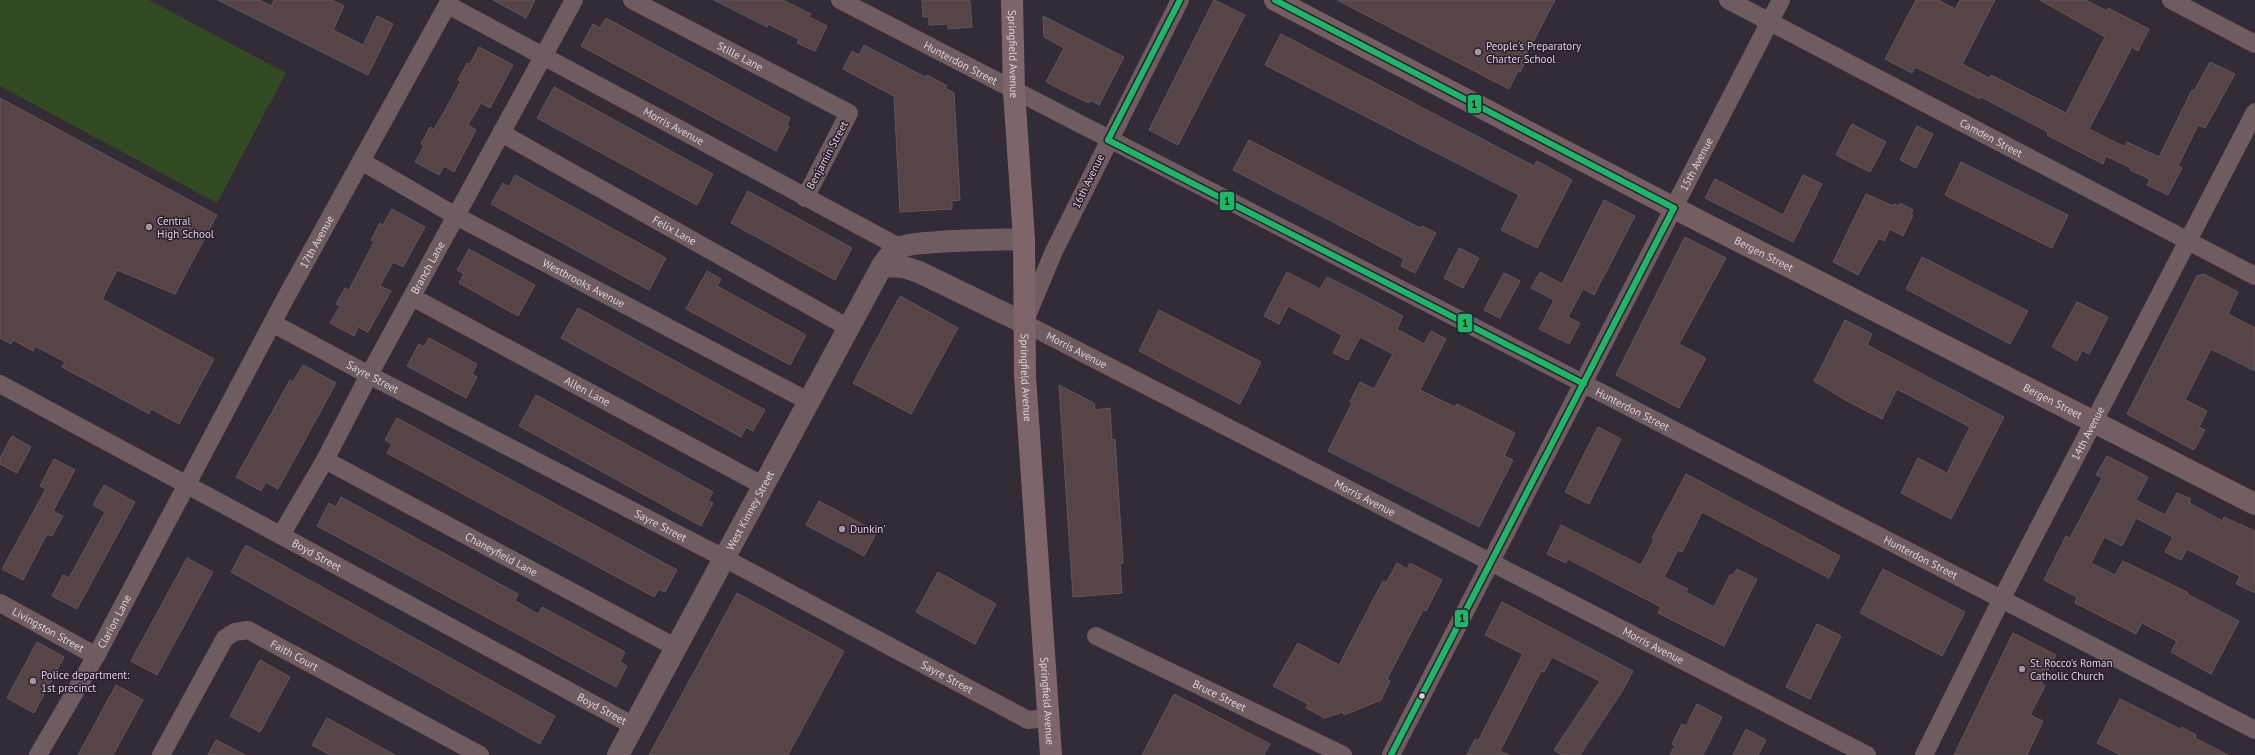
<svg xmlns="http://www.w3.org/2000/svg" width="2255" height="755" font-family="'PT Sans',sans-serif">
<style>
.green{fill:#334b23}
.building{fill:#564447;stroke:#61585b}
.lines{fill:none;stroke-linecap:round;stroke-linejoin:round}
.minor{stroke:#6e5c60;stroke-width:18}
.tertiary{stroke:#6e5c60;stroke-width:22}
.secondary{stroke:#745e62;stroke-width:22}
.primary{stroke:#7d6569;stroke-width:22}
.bus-1-casing{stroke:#2b1e30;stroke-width:9}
.bus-1{stroke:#1ab867;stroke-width:6}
.poi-dot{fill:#a098a3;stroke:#2b1e30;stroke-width:1.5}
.bus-dot{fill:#dbd2dd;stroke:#2b1e30;stroke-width:1.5}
.labels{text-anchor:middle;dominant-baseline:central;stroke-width:3;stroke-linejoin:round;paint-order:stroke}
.poi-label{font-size:11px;fill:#dbd2dd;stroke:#2b1e30;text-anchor:start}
.street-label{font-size:11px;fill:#dbd2dd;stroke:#2b1e30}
.line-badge{stroke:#2b1e30;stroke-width:1.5}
.pale-badge-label{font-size:11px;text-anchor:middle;font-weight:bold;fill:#111}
</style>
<rect width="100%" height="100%" fill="#332b36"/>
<polygon class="green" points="0,0 149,0 286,73 217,203 0,86"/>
<g class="building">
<polygon points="218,0 259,0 271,6 274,0 332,0 344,6 333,30 363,45 377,16 393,24 368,75"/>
<polygon points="493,0 535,0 526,18"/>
<polygon points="714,0 783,0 811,14 809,17 827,26 815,51 797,43 799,39 768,24 767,27"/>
<polygon points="922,0 970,0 972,27 948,29 948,24 929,25 929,17 923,17"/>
<polygon points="1214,0 1245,15 1178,145 1149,130"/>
<polygon points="1337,0 1555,0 1525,57 1527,59 1520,72 1518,71 1509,89"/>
<polygon points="1916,0 1938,0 1955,9 1960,0 1995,0 1962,64 1989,78 1991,75 2066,113 2105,37 2040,0 2086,0 2107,11 2108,8 2149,29 2138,51 2132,47 2089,129 2125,147 2127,142 2159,157 2192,90 2194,91 2210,62 2235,74 2205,128 2198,125 2178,166 2182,168 2168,195 2147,185 2150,179 2130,170 2131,168 2106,156 2103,164 2047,135 2048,132 1981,97 1980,99 1915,67 1912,73 1885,59"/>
<polygon points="1043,16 1124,57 1099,105 1090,100 1089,103 1074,96 1046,82 1064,48 1044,37"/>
<polygon points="606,18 790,118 787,125 789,126 776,151 581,46 593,24 600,28"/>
<polygon points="1281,34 1534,166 1537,161 1572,180 1537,248 1501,230 1519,195 1265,65"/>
<polygon points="864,45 925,77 927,75 947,86 945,88 954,93 960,200 952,201 952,209 900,212 894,96 843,69 852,51 859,55"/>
<polygon points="479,47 513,65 490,108 481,103 468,125 476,130 454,172 444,166 439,175 415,162 424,146 421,144 430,127 434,129 444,112 461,81 458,80 467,63 470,64"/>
<polygon points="554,87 713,174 697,205 537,118"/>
<polygon points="0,98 217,215 175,294 117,270 102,299 214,359 179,424 151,409 149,414 133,405 62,367 65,362 35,346 33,351 13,340 11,344 0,338"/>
<polygon points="1852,124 1886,142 1870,172 1836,155"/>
<polygon points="1917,126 1933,134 1916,168 1900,160"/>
<polygon points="1249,140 1420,228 1422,226 1436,233 1415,273 1401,266 1404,259 1233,170"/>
<polygon points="1961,162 2068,215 2052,248 1945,195"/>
<polygon points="515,175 666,258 649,290 491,204 503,183 509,187"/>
<polygon points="1803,175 1822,184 1793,242 1705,198 1715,179 1783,215"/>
<polygon points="748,191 852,248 835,280 731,223"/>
<polygon points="1866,194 1893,206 1894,204 1899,206 1900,203 1913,210 1911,214 1913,215 1903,236 1890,229 1884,241 1879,238 1858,275 1833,262"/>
<polygon points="1604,200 1635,216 1594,295 1583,289 1568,317 1580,323 1569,344 1539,329 1554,300 1531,288 1540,272 1562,284"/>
<polygon points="392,209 425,227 403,267 393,262 380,286 391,291 368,332 358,327 354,336 330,323 340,306 336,304 345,288 349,290 374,242 371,240 380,223 383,225"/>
<polygon points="1685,237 1726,258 1679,344 1706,358 1679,408 1616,375"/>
<polygon points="1459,248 1479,258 1463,288 1444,278"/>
<polygon points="469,249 535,285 518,316 459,283 464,274 457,270"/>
<polygon points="1922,257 2028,311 2010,344 1906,289"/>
<polygon points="707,271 721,279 717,286 806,335 790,365 686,309"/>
<polygon points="1287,272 1320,289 1327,277 1361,294 1403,316 1397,329 1424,344 1431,331 1446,339 1420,390 1455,407 1457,404 1515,433 1504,456 1513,460 1479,527 1328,451 1352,403 1350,402 1360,382 1374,389 1393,354 1360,337 1348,360 1333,353 1342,335 1288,306 1279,324 1264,316"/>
<polygon points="1504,273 1520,281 1500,318 1484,310"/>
<polygon points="2204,274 2238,292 2228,314 2255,328 2255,371 2211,349 2185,400 2207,411 2199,427 2205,430 2194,450 2127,414 2197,276"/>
<polygon points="900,296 958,328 911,414 853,383"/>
<polygon points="2077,302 2108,317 2089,354 2082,350 2077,361 2052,347"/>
<polygon points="578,308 765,410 753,431 746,427 741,437 561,338"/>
<polygon points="1159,310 1261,362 1240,404 1139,351"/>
<polygon points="1845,320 1872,334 1867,345 2004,417 1951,519 1901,493 1918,458 1947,473 1970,427 1897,389 1882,419 1847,401 1814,381"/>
<polygon points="429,338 477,364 472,374 477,377 466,398 407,366 419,344 424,347"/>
<polygon points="303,365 336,383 278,489 266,482 261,491 236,477 290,380 293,382"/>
<polygon points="1059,385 1094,403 1095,410 1110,408 1112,440 1115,439 1123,563 1120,563 1122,593 1073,597"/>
<polygon points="536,395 713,492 708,501 713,503 701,526 519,426"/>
<polygon points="397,418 677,570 665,592 659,589 654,597 387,453 392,444 385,440"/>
<polygon points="1598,427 1621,439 1589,504 1565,492"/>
<polygon points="12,436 31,447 17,473 0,464 0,458"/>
<polygon points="2107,456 2148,477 2136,500 2165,515 2177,493 2191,499 2189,503 2223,521 2224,517 2255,531 2255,593 2236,584 2240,576 2187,549 2181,560 2165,552 2173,537 2136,518 2122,546 2104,537 2091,563 2115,575 2123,561 2187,592 2187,594 2239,621 2211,674 2171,652 2177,641 2142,623 2136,634 2075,603 2077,597 2044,580 2066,536 2070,538 2102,478 2096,475"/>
<polygon points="54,459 75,470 53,511 63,516 52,536 47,534 23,580 2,569 46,489 40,486"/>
<polygon points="1686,474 1840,556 1829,578 1702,512 1682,552 1678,550 1664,577 1688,589 1686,592 1714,607 1730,575 1733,575 1737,569 1757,579 1724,646 1658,613 1661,607 1568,559 1566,563 1547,554 1561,525 1641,565 1654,540 1652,538"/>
<polygon points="104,485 135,502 77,609 52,596 63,575 69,578 105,512 93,505"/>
<polygon points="341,497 518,594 515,601 538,614 542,607 625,652 620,662 627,666 616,687 317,526 329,503 336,507"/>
<polygon points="819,501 877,532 864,556 806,525"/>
<polygon points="246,545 555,716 540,744 231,572"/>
<polygon points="187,558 213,572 157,675 131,661"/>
<polygon points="1397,563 1407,569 1410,563 1442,580 1426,611 1423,610 1387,679 1390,681 1381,700 1344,715 1343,712 1325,718 1306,708 1308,704 1273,686 1298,643 1339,665 1383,581 1386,583"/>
<polygon points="1883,569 1965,612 1942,656 1860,613"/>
<polygon points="938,572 996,604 975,644 916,612"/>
<polygon points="737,593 844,651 788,755 649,755"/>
<polygon points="1502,602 1633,671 1623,690 1580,755 1561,755 1554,750 1600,681 1552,657 1544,672 1541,671 1500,751 1509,755 1467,755 1475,739 1478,741 1523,654 1485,635"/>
<polygon points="1817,624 1841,636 1810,699 1786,687"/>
<polygon points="2013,633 2056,655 2041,684 2045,686 2030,715 2043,721 2027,755 1954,755"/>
<polygon points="37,642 64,657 34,713 7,698"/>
<polygon points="260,660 290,677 260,732 230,716"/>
<polygon points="116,685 143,700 113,755 78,755"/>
<polygon points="1174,694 1270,744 1264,755 1142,755"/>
<polygon points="2120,699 2180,729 2182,727 2196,735 2195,738 2228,755 2120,755 2097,743"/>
<polygon points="1697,704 1722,717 1703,755 1670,755 1675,745 1672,744 1682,724 1686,726"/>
<polygon points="327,718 395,755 330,755 312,745"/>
<polygon points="1746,729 1766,740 1758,755 1733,755"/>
<polygon points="216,740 245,755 208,755"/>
</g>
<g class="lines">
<g class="minor">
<path id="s1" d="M632,0L849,113L805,198"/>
<path id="s2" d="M840,0C1310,246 1784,485 2255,730"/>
<path id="s3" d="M1180,0L1054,251L1024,323L1867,755"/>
<path id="s4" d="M1728,0L2255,276"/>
<polyline points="2171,0 2255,44"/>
<path id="s5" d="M448,5L899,247"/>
<path id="s6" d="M501,133L849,328"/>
<path id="s7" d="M361,161L456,216L808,401"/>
<path id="s8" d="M412,297L762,485"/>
<path id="s9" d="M274,324L369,375L724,558L1028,720L1049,718"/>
<path id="s10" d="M0,384L634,726"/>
<path id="s11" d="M325,460L677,648"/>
<path id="s12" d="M281,535L325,460L369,375L574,0"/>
<path id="s13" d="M0,603L96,656"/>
<path id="s14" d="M1096,636L1343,755"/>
<path id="s15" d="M38,755L96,656L285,299L450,0"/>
<path id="s16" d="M161,755L225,638L235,632L248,630L480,755"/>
<path id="s17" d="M1391,755L1781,0"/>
<path id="s18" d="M1924,755L2002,598L2255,112"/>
</g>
<g class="tertiary">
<polyline points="882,266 904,267 919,272 1024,323"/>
<path id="s19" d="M618,755L882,266C887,259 891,252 898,248C912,240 1002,240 1024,239"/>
</g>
<path class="secondary" id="s20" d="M1275,0L1674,208L2255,504"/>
<path class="primary" id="s21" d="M1012,0L1014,91L1024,239L1025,376L1051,755"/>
<defs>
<g id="bus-1">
<polyline points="1275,0 1674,208"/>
<polyline points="1108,140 1584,384"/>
<polyline points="1108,140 1180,0"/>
<polyline points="1391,755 1674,208"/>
</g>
</defs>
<use href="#bus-1" class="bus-1-casing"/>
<use href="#bus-1" class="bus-1"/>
</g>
<g class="poi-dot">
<circle cx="1478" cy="52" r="4"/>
<circle cx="149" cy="227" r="4"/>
<circle cx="842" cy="529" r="4"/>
<circle cx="2022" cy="669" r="4"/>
<circle cx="33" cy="681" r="4"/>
</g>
<circle class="bus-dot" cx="1422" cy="696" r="3.5"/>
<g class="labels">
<g class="poi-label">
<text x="1486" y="46">People's Preparatory<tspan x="1486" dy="13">Charter School</tspan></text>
<text x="157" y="221">Central<tspan x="157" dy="13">High School</tspan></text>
<text x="850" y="529">Dunkin'</text>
<text x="2030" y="663">St. Rocco's Roman<tspan x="2030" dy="13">Catholic Church</tspan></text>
<text x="41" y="675">Police department:<tspan x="41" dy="13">1st precinct</tspan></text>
</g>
<g class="street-label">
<text stroke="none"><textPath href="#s21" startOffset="54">Springfield Avenue</textPath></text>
<text stroke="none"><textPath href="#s1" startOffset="122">Stille Lane</textPath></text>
<text stroke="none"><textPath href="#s2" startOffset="136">Hunterdon Street</textPath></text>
<text stroke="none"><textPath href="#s5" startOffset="256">Morris Avenue</textPath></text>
<text stroke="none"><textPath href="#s4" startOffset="297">Camden Street</textPath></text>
<text transform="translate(827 155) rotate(-62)">Benjamin Street</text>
<text stroke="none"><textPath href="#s17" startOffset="665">15th Avenue</textPath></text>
<text transform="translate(1088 181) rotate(-64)">16th Avenue</text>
<text stroke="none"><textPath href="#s6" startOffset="199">Felix Lane</textPath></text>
<text stroke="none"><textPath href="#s15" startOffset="584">17th Avenue</textPath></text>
<text stroke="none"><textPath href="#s20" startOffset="551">Bergen Street</textPath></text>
<text stroke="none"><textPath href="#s12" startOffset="305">Branch Lane</textPath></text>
<text stroke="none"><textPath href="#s7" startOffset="254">Westbrooks Avenue</textPath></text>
<text stroke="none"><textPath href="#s3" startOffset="418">Morris Avenue</textPath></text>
<text stroke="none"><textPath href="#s9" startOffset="112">Sayre Street</textPath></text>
<text stroke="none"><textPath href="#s21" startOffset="378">Springfield Avenue</textPath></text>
<text stroke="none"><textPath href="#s8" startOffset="199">Allen Lane</textPath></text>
<text stroke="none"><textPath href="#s20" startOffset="875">Bergen Street</textPath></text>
<text stroke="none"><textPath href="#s2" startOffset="892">Hunterdon Street</textPath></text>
<text stroke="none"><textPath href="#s18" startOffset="361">14th Avenue</textPath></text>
<text stroke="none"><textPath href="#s3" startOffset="742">Morris Avenue</textPath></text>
<text stroke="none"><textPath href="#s19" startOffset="278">West Kinney Street</textPath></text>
<text stroke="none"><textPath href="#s9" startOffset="436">Sayre Street</textPath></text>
<text stroke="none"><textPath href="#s11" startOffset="200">Chaneyfield Lane</textPath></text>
<text stroke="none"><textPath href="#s10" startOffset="360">Boyd Street</textPath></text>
<text stroke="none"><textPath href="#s2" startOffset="1216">Hunterdon Street</textPath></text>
<text stroke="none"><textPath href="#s15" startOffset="154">Clarion Lane</textPath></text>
<text stroke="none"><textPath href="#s13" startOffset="55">Livingston Street</textPath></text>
<text stroke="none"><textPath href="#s3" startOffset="1066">Morris Avenue</textPath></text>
<text stroke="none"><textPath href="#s16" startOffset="211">Faith Court</textPath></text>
<text stroke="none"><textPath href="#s9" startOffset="760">Sayre Street</textPath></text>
<text stroke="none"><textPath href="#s14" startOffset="137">Bruce Street</textPath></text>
<text stroke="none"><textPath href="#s21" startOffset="702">Springfield Avenue</textPath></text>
<text stroke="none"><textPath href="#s10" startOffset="684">Boyd Street</textPath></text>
</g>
</g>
<g class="line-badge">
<rect x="1467" y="94" width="15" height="20" rx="4" fill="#1ab867"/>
<rect x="1219" y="191" width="16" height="20" rx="4" fill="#1ab867"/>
<rect x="1457" y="313" width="16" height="20" rx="4" fill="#1ab867"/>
<rect x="1454" y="609" width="15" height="19" rx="4" fill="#1ab867"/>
</g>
<g class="pale-badge-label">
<text x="1474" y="108">1</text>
<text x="1227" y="205">1</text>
<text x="1465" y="327">1</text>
<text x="1462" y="622">1</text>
</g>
</svg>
